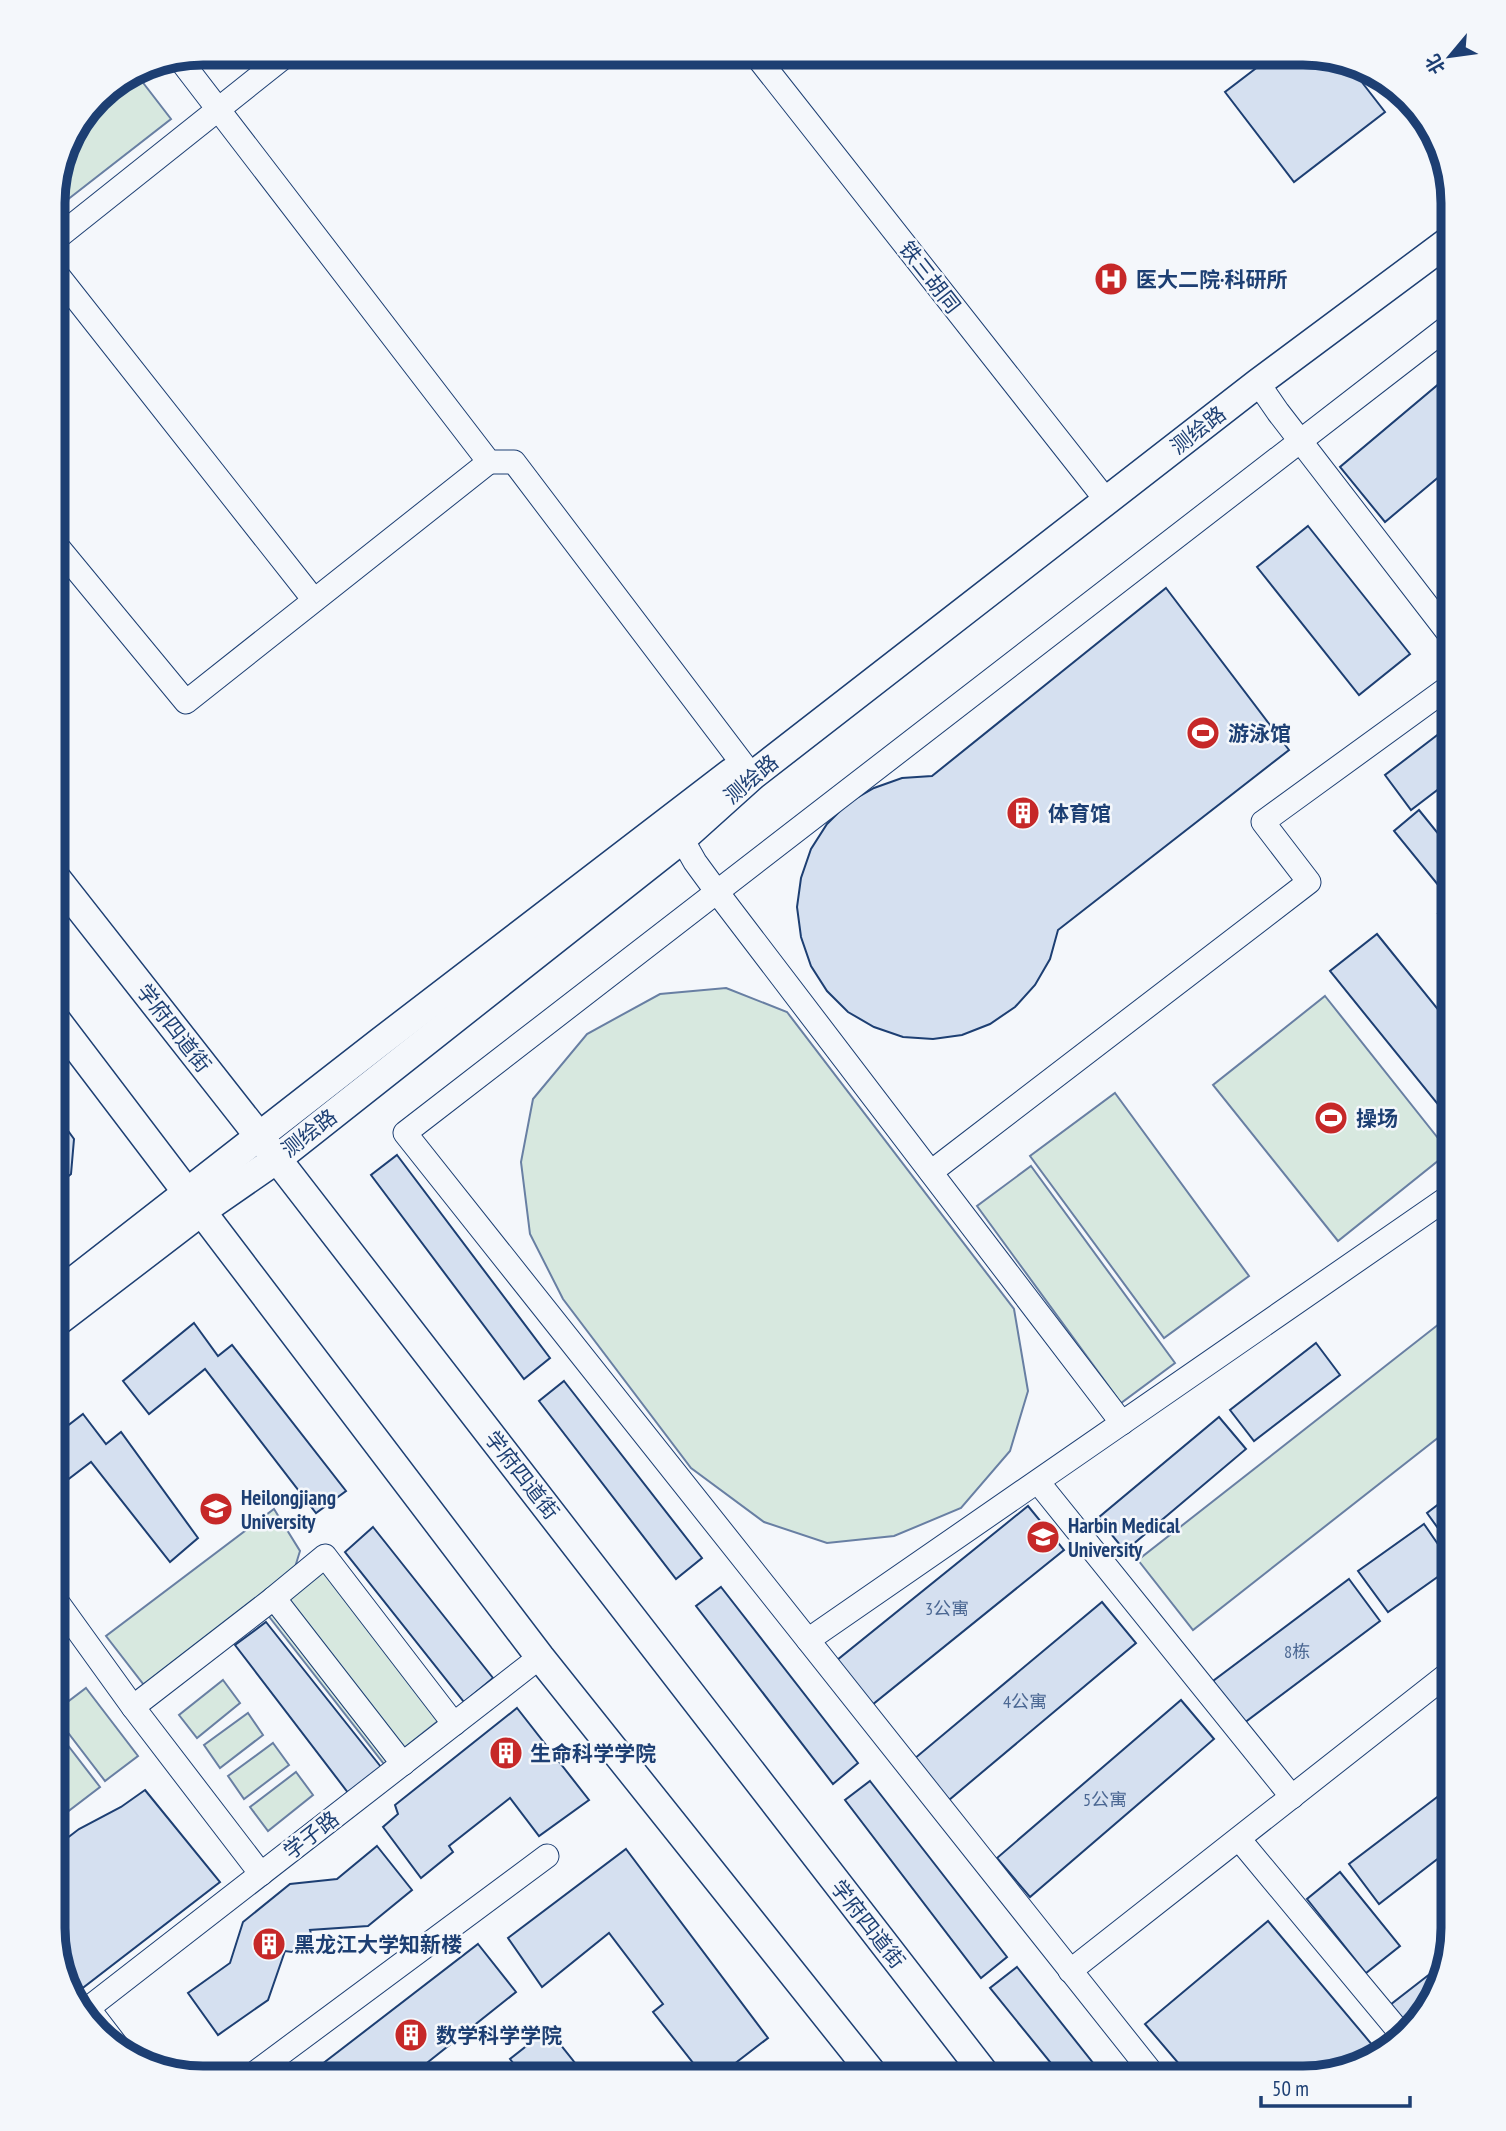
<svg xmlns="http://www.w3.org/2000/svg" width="1506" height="2131" font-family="'PT Sans Narrow','Noto Sans SC',sans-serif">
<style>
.green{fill:#d7e8df;stroke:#687fa3;stroke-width:2}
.building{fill:#d5e0f0;stroke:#1d3f73;stroke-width:2}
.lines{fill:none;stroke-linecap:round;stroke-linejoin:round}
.minor-casing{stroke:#1d3f73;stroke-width:25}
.major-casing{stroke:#1d3f73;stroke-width:31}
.minor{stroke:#f4f7fb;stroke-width:23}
.major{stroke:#f4f7fb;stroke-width:28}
.labels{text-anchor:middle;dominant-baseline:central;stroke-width:5;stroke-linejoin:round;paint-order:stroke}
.number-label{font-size:18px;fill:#4b6792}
.street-label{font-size:21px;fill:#1d3f73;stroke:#f4f7fb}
.poi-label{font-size:21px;font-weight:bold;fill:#1d3f73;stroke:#f4f7fb;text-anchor:start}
.rim{fill:none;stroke:#1d3f73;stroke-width:9}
</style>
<rect width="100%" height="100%" fill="#f4f7fb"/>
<g class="green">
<polygon points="134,71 171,119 53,211 53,192 68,136 103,90"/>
<polygon points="726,988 787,1012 1014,1309 1028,1391 1010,1451 961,1508 894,1536 827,1543 764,1522 691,1468 563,1299 530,1234 521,1162 533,1099 587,1034 660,994"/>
<polygon points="1325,996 1449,1152 1338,1241 1213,1085"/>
<polygon points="1115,1093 1249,1276 1164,1338 1030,1156"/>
<polygon points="1031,1166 1175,1363 1121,1403 977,1206"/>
<polygon points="1453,1313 1453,1426 1193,1630 1138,1560"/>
<polygon points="274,1509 300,1551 292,1577 144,1685 106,1636"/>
<polygon points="325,1565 443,1717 384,1764 267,1614"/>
<polygon points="223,1680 240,1703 197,1738 179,1715"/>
<polygon points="86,1688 138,1756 105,1781 53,1713"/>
<polygon points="248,1713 263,1735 220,1768 204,1745"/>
<polygon points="53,1726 100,1787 62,1816 53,1803"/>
<polygon points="273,1743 289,1765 244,1799 228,1776"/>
<polygon points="296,1772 313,1795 268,1831 250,1807"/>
</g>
<g class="building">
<polygon points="1276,53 1313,53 1347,63 1385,112 1294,182 1225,92"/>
<polygon points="1453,372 1453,465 1385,522 1340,467"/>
<polygon points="1308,526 1410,654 1359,695 1257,567"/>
<polygon points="1166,588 1289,750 1058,930 1050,959 1035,985 1015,1007 990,1024 962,1035 933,1039 903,1037 874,1027 848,1012 827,991 811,966 801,937 797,907 801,878 811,849 827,824 848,803 874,788 902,778 932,776"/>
<polygon points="1453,723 1453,778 1411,810 1385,775"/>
<polygon points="1419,810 1453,852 1453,933 1438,914 1452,902 1394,831"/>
<polygon points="1377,934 1453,1028 1453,1123 1330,971"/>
<polygon points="53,1110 74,1139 71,1174 53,1189"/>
<polygon points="397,1155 550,1358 524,1379 371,1175"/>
<polygon points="194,1323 218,1356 232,1345 346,1491 316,1513 205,1369 149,1414 123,1381"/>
<polygon points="1316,1343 1340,1375 1254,1441 1230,1410"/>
<polygon points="564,1381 702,1558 676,1579 539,1401"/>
<polygon points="83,1414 106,1444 121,1432 198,1538 170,1562 91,1462 53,1491 53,1437"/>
<polygon points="1219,1417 1246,1449 1125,1551 1098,1518"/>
<polygon points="1453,1493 1453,1549 1427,1513"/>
<polygon points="1028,1506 1064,1550 867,1709 831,1665"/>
<polygon points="1424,1524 1453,1566 1388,1612 1358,1571"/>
<polygon points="373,1527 493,1678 464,1702 345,1552"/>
<polygon points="1349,1579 1380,1621 1244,1723 1213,1681"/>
<polygon points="721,1587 858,1763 833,1784 696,1606"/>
<polygon points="1102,1602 1136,1643 949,1800 914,1759"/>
<polygon points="266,1622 381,1767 349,1794 235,1645"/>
<polygon points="1181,1700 1214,1739 1030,1897 997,1858"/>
<polygon points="517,1708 589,1800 539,1836 510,1798 449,1846 453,1852 421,1878 383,1827 398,1814 395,1805"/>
<polygon points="870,1781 1007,1957 981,1978 845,1800"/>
<polygon points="1453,1785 1453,1847 1379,1904 1349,1864"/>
<polygon points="145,1790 220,1882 71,1997 52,1929 53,1849 79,1829 121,1807"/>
<polygon points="377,1846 412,1890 368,1926 310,1930 312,1937 292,1952 285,1951 268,2000 218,2035 188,1993 230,1963 243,1922 290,1884 337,1879"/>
<polygon points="626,1849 768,2038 716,2078 705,2078 653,2012 663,2004 609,1933 542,1987 508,1938"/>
<polygon points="1340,1872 1400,1946 1366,1973 1307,1899"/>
<polygon points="1268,1921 1374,2047 1351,2066 1304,2078 1191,2078 1145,2024"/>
<polygon points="478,1944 516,1992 408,2078 304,2078"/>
<polygon points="1444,1963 1434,2003 1408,2029 1390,2005"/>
<polygon points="1017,1967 1105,2078 1063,2078 990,1988"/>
<polygon points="548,2029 587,2078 525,2078 510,2059"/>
</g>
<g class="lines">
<defs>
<g id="minor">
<polyline points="754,53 1106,500"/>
<polyline points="178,57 489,462 514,462 752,776"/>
<polyline points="53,241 289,53"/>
<polyline points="53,269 314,600"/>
<polyline points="1258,383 1278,412 1453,639"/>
<polyline points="53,541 186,702 489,462"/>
<polyline points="682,839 695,862 717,892 1122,1423"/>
<polyline points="931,1172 1309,882 1263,822 1453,684"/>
<polyline points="1038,1482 1292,1797"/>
<polyline points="53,1596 133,1707"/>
<polyline points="808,1640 1453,1194"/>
<polyline points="403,1764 274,1598 325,1556 454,1724"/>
<polyline points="1239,1839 1402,2035"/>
<polyline points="261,1874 133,1707 274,1598"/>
<polyline points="1070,1971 1453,1670"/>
<polyline points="88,2008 124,2055"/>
<polyline points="82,2013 540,1657"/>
<polyline points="248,2078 547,1856"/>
<polyline points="1156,2078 405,1133 1453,323"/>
</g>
<g id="major">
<polyline points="53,874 277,1159 988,2078"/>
<polyline points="53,1016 540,1657 876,2078"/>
<polyline points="53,1297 380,1042 732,772"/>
<polyline points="53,1325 202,1211 277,1159 682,839 752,776 1258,383 1453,238"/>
</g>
</defs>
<use href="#minor" class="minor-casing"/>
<use href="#major" class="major-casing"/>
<use href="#minor" class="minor"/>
<use href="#major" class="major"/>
</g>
<defs>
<symbol id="hospital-disc" viewBox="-11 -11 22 22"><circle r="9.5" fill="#c62828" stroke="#f4f7fb"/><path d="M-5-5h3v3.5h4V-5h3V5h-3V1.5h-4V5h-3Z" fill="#fff"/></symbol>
<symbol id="stadium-disc" viewBox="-11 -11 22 22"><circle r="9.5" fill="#c62828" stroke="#f4f7fb"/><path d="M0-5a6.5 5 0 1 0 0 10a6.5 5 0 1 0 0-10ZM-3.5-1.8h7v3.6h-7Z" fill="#fff"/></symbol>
<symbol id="building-disc" viewBox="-11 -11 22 22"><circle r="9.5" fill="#c62828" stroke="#f4f7fb"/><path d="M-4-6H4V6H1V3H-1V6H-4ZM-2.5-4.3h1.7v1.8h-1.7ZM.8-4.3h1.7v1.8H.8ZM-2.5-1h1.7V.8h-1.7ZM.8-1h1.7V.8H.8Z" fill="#fff"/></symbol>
<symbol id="university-disc" viewBox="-11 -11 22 22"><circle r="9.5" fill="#c62828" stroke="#f4f7fb"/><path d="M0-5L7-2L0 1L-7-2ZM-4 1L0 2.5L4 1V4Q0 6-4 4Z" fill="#fff"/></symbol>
</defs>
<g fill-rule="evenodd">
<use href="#hospital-disc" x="1092" y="260" width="38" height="38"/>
<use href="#stadium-disc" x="1184" y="714" width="38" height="38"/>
<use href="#building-disc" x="1004" y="794" width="38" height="38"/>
<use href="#stadium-disc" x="1312" y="1099" width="38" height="38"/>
<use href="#university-disc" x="197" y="1490" width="38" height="38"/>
<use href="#university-disc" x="1024" y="1518" width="38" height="38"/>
<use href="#building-disc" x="487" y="1734" width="38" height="38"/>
<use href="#building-disc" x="250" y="1925" width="38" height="38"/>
<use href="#building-disc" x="392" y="2016" width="38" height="38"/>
</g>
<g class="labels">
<g class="number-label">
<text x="947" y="1608">3公寓</text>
<text x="1297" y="1651">8栋</text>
<text x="1025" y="1701">4公寓</text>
<text x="1105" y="1799">5公寓</text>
</g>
<g class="street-label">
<text transform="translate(930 277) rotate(52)">铁三胡同</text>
<text transform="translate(1198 430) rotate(-38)">测绘路</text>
<text transform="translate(751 779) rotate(-40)">测绘路</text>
<text transform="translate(174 1028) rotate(52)">学府四道街</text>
<text transform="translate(309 1133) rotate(-38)">测绘路</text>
<text transform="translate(522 1475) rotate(52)">学府四道街</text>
<text transform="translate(311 1835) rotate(-38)">学子路</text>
<text transform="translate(868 1924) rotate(52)">学府四道街</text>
</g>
<g class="poi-label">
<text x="1136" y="279">医大二院·科研所</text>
<text x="1228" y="733">游泳馆</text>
<text x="1048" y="813">体育馆</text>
<text x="1356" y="1118">操场</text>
<text x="241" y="1497">Heilongjiang<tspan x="241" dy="24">University</tspan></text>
<text x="1068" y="1525">Harbin Medical<tspan x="1068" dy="24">University</tspan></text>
<text x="530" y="1753">生命科学学院</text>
<text x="294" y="1944">黑龙江大学知新楼</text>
<text x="436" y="2035">数学科学学院</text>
</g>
</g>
<path d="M0 0H1506V2131H0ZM203 65H1303A138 138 0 0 1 1441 203V1928A138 138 0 0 1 1303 2066H203A138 138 0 0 1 65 1928V203A138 138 0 0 1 203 65Z" fill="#f4f7fb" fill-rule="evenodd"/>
<path class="rim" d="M203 65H1303A138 138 0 0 1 1441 203V1928A138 138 0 0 1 1303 2066H203A138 138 0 0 1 65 1928V203A138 138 0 0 1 203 65Z"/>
<g transform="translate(1450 56) rotate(241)" stroke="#f4f7fb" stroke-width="5" paint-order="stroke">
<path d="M0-5L12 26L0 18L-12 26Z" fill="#1d3f73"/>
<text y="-10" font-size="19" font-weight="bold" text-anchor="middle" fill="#1d3f73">北</text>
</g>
<path d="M1261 2096v10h149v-10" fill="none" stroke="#1d3f73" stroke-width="3.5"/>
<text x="1272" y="2096" font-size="21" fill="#1d3f73" stroke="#f4f7fb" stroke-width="5" paint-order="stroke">50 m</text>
</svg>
